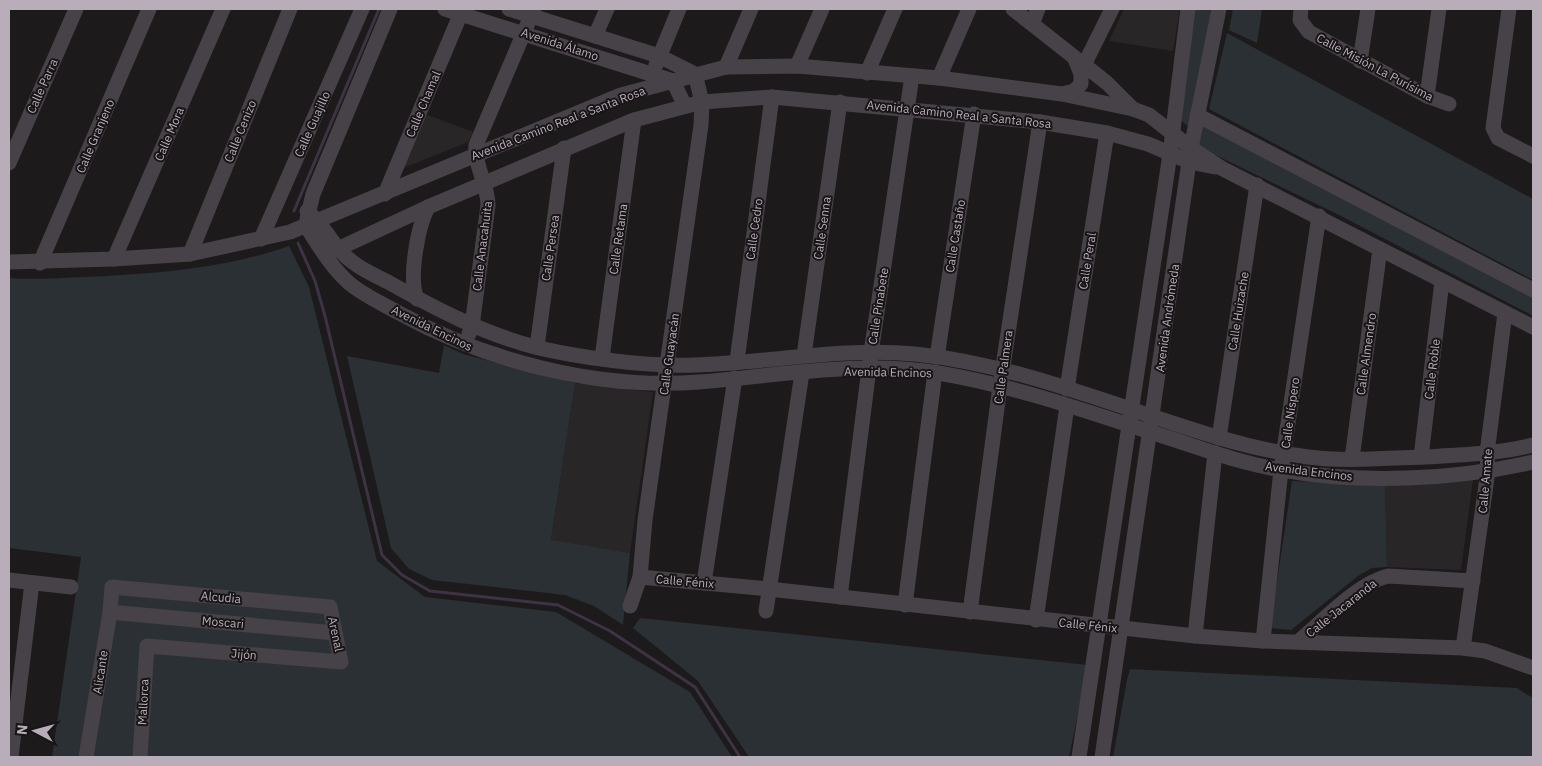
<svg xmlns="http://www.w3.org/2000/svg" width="1542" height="766" font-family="'IBM Plex Sans',sans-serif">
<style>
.built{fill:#292628}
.green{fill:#2a3034}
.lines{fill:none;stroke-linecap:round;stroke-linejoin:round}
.stream{stroke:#3e3344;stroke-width:3}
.minor{stroke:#474247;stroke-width:15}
.labels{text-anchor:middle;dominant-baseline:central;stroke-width:4;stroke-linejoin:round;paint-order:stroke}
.street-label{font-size:12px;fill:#b9adba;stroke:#171516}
</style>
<rect width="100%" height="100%" fill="#1c1a1b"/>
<g class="built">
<polygon points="1124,9 1180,9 1173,51 1109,41"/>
<polygon points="425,114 473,132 468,142 401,169"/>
<polygon points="575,383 653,392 630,553 551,541"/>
<polygon points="1473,480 1461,570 1387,567 1385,485"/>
</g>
<g class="green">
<polygon points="1195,9 1212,9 1189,127 1179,119"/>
<polygon points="1233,9 1262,9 1257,43 1229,30"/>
<polygon points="1227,33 1533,199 1533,280 1209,109"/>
<polygon points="1200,124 1307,177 1533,298 1533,316 1339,215 1197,146"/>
<path d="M289,246L309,287L377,561L425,597L556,612L690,692L732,757H52L81,557L9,548V278C34,280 60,278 85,277C154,274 224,269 289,246Z"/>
<polygon points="444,345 463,354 575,383 551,540 630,553 623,625 594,606 565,595 432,580 409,569 391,548 347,356 439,373"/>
<polygon points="1292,481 1385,485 1387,567 1372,568 1358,576 1291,630 1270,628"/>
<polygon points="640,618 1088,665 1069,757 749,757 698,681 633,628"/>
<polygon points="1130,669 1517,688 1533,698 1533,757 1113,757 1127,680"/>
</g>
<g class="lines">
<g class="stream">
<polyline points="294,211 379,9"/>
<polyline points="298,243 315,281 325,316 382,555 402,575 430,591 558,605 610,631 695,687 740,757"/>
</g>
<g class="minor">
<polyline points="445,9 673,81 685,106"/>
<polyline points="509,9 659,56 695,74 702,102 701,125 645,520 640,577 630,606"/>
<polyline points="1013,9 1107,83 1133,109"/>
<polyline points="1301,9 1300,20 1309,32 1427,96 1449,104"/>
<polyline points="1509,9 1493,128 1498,138 1533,156"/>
<polyline points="1032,24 1038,9"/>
<polyline points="595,36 607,9"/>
<polyline points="1360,61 1368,9"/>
<polyline points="656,65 679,9"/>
<polyline points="1084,65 1112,9"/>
<polyline points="797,66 822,9"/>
<polyline points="726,67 751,9"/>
<polyline points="867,73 895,9"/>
<polyline points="939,78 969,9"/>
<polyline points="1062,94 1074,91 1081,84 1081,74 1075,59"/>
<polyline points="1427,96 1439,9"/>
<polyline points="1197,115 1533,290"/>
<polyline points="9,163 76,9"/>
<polyline points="385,194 461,13"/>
<path d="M307,211C326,226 333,249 354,263C364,271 377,276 388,282C436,309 482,333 535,347C580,358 649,367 695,365C769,363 841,347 915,354C1021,365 1118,408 1220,438C1248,446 1278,453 1308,457C1346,462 1386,458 1424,457C1461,455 1497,454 1533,445"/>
<polyline points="307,219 313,194 390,9"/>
<path d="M306,226C319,246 331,267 349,283C363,295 383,304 399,313C486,361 598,390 699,382C776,376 861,360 938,373C1017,386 1094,414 1169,438C1206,450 1243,464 1282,470C1361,484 1454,480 1533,462"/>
<polyline points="261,239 362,9"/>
<polyline points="331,252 428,207 634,120 702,102 772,97 1040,122 1107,133 1148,144 1190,162 1215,167"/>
<polyline points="190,254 290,9"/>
<polyline points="114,259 223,9"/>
<polyline points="9,262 114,259 190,254 290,232 621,95 726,67 797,66 939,78 1062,94 1133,109 1149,115 1191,148 1223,169 1533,327"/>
<polyline points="40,263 149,9"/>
<path d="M417,299C408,278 418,226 428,207"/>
<path d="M469,334L472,326L488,205C488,184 474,166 476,145L534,9"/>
<polyline points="537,347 564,148"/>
<polyline points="804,355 840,102"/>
<polyline points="937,357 974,114"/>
<polyline points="602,358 634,120"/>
<polyline points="737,361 772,97"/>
<polyline points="1067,389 1107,133"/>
<polyline points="1219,438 1257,185"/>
<polyline points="1421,457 1442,281"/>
<polyline points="1352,459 1380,249"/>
<polyline points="640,577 769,589 1195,636 1263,641 1463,648 1485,651 1533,668"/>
<polyline points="9,580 71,587"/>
<polyline points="704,583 735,378"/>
<polyline points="840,597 871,353 912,76"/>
<polyline points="905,605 935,372"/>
<polyline points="766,611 802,373"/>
<polyline points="110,612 335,633"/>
<polyline points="970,612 1000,386 1040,122"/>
<polyline points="1036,620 1067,406"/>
<polyline points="1195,636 1215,453"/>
<polyline points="1263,641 1281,470 1319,216"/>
<path d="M1299,641C1323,621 1358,583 1388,576L1473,581"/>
<polyline points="1463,648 1488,471 1487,453 1505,313"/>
<polyline points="11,757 32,583"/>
<polyline points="86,757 110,612 112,587 330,607 341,662 147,646 140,757"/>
<polyline points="1079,757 1170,154 1188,9"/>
<polyline points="1102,757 1191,148 1219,9"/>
</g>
</g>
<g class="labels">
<g class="street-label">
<text transform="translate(560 44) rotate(18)">Avenida Álamo</text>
<text transform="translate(1375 67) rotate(28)">Calle Misión La Purísima</text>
<text transform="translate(42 86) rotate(-66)">Calle Parra</text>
<text transform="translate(423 104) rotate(-67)">Calle Chamal</text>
<text transform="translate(959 114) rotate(6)">Avenida Camino Real a Santa Rosa</text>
<text transform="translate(558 123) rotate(-21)">Avenida Camino Real a Santa Rosa</text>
<text transform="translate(312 124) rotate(-66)">Calle Guajillo</text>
<text transform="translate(240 131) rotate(-68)">Calle Cenizo</text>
<text transform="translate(169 134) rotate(-67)">Calle Mora</text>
<text transform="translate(95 136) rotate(-67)">Calle Granjeno</text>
<text transform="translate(822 228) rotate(-82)">Calle Senna</text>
<text transform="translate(754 229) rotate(-82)">Calle Cedro</text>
<text transform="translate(955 236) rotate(-81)">Calle Castaño</text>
<text transform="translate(618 239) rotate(-82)">Calle Retama</text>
<text transform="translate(482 246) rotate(-83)">Calle Anacahuita</text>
<text transform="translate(550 248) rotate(-82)">Calle Persea</text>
<text transform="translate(1087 261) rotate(-81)">Calle Peral</text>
<text transform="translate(878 306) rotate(-81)">Calle Pinabete</text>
<text transform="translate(1238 311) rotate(-81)">Calle Huizache</text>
<text transform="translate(1167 318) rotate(-82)">Avenida Andrómeda</text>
<text transform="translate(432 328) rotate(26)">Avenida Encinos</text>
<text transform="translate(669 354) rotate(-82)">Calle Guayacán</text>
<text transform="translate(1366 354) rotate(-82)">Calle Almendro</text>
<text transform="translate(1003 367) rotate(-82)">Calle Palmera</text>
<text transform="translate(1432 369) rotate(-83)">Calle Roble</text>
<text transform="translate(888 372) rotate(1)">Avenida Encinos</text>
<text transform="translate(1290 413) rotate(-82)">Calle Níspero</text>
<text transform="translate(1309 471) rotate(7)">Avenida Encinos</text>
<text transform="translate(1485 481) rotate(-85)">Calle Amate</text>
<text transform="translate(685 581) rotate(5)">Calle Fénix</text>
<text transform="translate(221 597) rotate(5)">Alcudia</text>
<text transform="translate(1341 608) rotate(-38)">Calle Jacaranda</text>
<text transform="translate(223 622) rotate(5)">Moscari</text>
<text transform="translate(1088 625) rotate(6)">Calle Fénix</text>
<text transform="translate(336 634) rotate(78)">Arenal</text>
<text transform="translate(244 654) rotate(5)">Jijón</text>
<text transform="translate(100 672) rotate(-81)">Alicante</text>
<text transform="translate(143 702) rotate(-87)">Mallorca</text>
</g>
</g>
<rect width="1542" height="766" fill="none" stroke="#b9adba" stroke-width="20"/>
<g transform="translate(35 731) rotate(276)" stroke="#171516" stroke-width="4" paint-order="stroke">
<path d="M0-4L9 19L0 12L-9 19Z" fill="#b9adba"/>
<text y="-8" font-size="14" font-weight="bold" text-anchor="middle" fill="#b9adba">N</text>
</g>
</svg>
